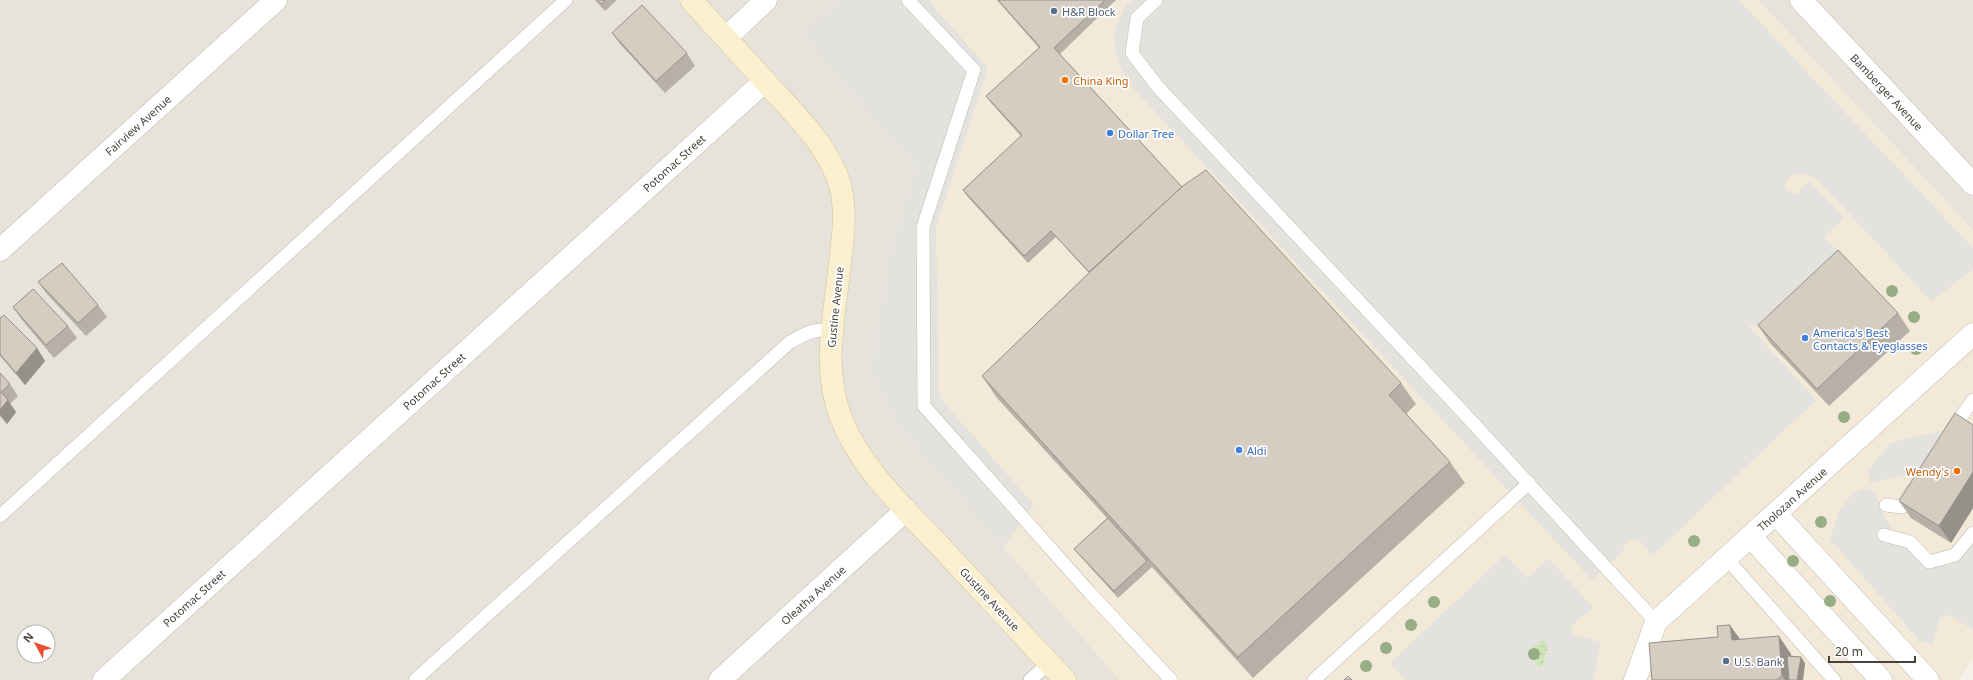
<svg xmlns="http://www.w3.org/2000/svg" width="1973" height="680" font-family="'Noto Sans',sans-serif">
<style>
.residential{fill:#e7e3da;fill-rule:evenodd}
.commercial{fill:#f3e9d9}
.grass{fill:url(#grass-dots)}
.parking{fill:#e3e2df;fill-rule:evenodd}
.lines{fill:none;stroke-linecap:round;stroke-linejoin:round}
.lane-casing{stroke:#bfb9ae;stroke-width:14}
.street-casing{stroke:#bfb9ae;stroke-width:23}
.secondary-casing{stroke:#cfc49f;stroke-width:23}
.lane{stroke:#fff;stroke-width:13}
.street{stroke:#fff;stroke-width:22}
.secondary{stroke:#faf0d0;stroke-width:22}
.tree{fill:#96ad85}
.wall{fill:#b7b0a7}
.shaded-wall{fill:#959088}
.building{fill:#d5cdc2;stroke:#959088}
.service-dot{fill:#5c6f8a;stroke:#fff;stroke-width:1.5}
.food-dot{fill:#e8710a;stroke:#fff;stroke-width:1.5}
.shop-dot{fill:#3f7fe0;stroke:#fff;stroke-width:1.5}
.labels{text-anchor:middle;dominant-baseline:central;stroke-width:3.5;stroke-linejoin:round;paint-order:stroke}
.service-label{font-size:11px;fill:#4e5e75;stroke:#fff;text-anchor:start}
.food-label{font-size:11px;fill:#c56008;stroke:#fff;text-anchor:start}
.street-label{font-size:11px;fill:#48423a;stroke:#fff}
.shop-label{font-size:11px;fill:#366cbe;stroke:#fff;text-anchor:start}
</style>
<defs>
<pattern id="grass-dots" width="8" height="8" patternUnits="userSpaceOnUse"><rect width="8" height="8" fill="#cfe4b8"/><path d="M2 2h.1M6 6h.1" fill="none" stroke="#b3c59f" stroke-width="1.8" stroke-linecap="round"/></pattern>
</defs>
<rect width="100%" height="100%" fill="#f4f2eb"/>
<g class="residential">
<path d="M0,0H839L803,34L916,168L888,257L870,374L902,431L1120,680H0ZM24,632H48V656H24Z"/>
<polygon points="1758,0 1973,0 1973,230"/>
</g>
<polygon class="commercial" points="839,0 1758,0 1973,230 1973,658 1959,680 1120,680 902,431 870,374 888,257 916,168 802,34"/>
<polygon class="grass" points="1543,639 1548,646 1543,667 1539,666 1526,652"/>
<g class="parking">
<polygon points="839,0 928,0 988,68 936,227 939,397 1034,505 1003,547 902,431 870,374 888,257 916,168 802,34"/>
<polygon points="1132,0 1739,0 1973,248 1973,270 1931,301 1816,178 1805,174 1793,175 1786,180 1785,188 1790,193 1796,194 1809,181 1844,218 1824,237 1850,263 1769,340 1754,324 1749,326 1816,400 1653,555 1638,539 1630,540 1624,545 1623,551 1592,580 1132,87 1121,69 1116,54 1114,35 1119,19 1127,4"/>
<polygon points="1945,430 1917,472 1870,483 1868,471 1890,443"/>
<polygon points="1866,488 1875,492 1882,511 1896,538 1925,564 1938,567 1954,561 1973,542 1973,630 1950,615 1940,617 1932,645 1920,641 1830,539 1839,511 1853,493"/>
<path d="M1505,555L1527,578L1548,558L1593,607L1570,628L1572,635L1601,642L1593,680H1406L1390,663ZM1543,640L1548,646L1543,667L1539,666L1526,652Z"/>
</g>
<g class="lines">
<defs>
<g id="lane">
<polyline points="908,0 974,70 923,227 924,406 1090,593 1171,680"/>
<polyline points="1156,0 1137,18 1132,53 1157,86 1461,410 1656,622"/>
<polyline points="1951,431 1973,400"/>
<polyline points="1886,505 1902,507 1912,491"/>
<polyline points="0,516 566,0"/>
<polyline points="1884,535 1910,542 1929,562 1955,555 1973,533"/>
<polyline points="1727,559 1834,680"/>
<path d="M415,680L790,342C806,333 813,329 831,330"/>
<polyline points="1030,680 1049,663"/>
<polyline points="1314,680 1529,483"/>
</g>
<g id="street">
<polyline points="1801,0 1973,184"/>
<polyline points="726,38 766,0"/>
<polyline points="0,250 276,0"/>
<polyline points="1776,514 1928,680"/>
<polyline points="1751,537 1881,680"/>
<polyline points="104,680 765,81"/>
<polyline points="720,680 906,510"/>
<polyline points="1635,680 1656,622 1973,334"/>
</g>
<path id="secondary" d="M691,0C715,26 739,53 763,79C791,110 831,147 841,189C847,216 842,244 839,271C834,320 822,369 841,418C860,467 902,506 938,544C980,589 1023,635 1065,680"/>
</defs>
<use href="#lane" class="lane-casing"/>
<use href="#street" class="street-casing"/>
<use href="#secondary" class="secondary-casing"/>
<use href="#lane" class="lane"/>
<use href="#street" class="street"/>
<use href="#secondary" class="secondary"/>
</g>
<g class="tree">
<circle cx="1892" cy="291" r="6"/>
<circle cx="1914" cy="317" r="6"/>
<circle cx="1916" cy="349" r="6"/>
<circle cx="1844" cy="417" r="6"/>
<circle cx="1821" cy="522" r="6"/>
<circle cx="1694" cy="541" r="6"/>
<circle cx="1793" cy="561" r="6"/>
<circle cx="1830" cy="601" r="6"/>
<circle cx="1434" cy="602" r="6"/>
<circle cx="1411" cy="625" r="6"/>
<circle cx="1386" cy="648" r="6"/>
<circle cx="1534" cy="654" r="6"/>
<circle cx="1366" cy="666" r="6"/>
</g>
<g class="wall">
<polygon points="595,0 617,0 605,11"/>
<polygon points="997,0 1116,0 1060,54 1182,187 1401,383 1416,404 1406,414 1450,462 1465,483 1253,678 1152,567 1118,598 1079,555 1074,549 1107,518 997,398 982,376 1089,273 1056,237 1028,263 967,196 963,190 1021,136 991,103 986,96 1039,48"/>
<polygon points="612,33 687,53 695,66 665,93 621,45"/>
<polygon points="38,282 98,305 107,317 86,336 47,294"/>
<polygon points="13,307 68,326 77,338 54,358 22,320"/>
<polygon points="1898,313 1910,331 1829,406 1770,343 1758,325"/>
<polygon points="0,318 37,348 45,361 25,385 0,356"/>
<polygon points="0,373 10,384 18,396 10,404 16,412 7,424 0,416"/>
<polygon points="1973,425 1973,508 1951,543 1911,518 1899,501"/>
<polygon points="1741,640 1791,654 1791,656 1801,657 1805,663 1803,680 1652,680"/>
</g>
<g class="shaded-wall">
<polygon points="37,348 45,361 25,385 16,373"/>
<polygon points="8,400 16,412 7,424 0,415 0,410"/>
<polygon points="1973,472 1973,508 1951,543 1939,526"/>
<polygon points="1730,625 1742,642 1732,640"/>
<polygon points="1779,636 1791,654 1793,680 1785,680 1782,675"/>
<polygon points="1801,657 1805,663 1803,680 1797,680"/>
</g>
<g class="building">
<polygon points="597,0 605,0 601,4"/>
<polygon points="998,0 1105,0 1054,48 1182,187 1089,272 1051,231 1024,256 963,190 1022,135 986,96 1040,47"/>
<polygon points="642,5 687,53 656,81 612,33"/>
<polygon points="1206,170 1401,383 1389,395 1450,462 1238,657 982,376 1091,271 1184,185"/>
<polygon points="1838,250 1898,313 1817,389 1758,325"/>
<polygon points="62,263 98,305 78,323 38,282"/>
<polygon points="33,289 68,326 46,345 13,307"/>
<polygon points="4,315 37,348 16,373 0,354 0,318"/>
<polygon points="0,373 10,384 1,392 8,400 0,410"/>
<polygon points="1955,413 1973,425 1973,472 1939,526 1899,501"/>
<polygon points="1108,518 1147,561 1114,591 1074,549"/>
<polygon points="1730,625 1732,640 1779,636 1782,675 1777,680 1652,680 1649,643 1718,637 1717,626"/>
<polygon points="1787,656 1801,657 1797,680 1789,680"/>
<polygon points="1348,676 1352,680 1344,680"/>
</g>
<g class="service-dot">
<circle cx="1054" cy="11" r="4"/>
<circle cx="1726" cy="661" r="4"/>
</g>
<g class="food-dot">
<circle cx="1065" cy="80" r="4"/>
<circle cx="1957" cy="471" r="4"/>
</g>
<g class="shop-dot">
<circle cx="1110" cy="133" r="4"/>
<circle cx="1805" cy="338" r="4"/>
<circle cx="1239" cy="450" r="4"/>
</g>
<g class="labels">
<g class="service-label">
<text x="1062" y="11">H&amp;R Block</text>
<text x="1734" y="661">U.S. Bank</text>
</g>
<g class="food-label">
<text x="1073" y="80">China King</text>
<text x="1949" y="471" text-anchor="end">Wendy's</text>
</g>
<g class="street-label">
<text transform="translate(1887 92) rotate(47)">Bamberger Avenue</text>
<text transform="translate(138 125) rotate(-42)">Fairview Avenue</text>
<text transform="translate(674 163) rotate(-42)">Potomac Street</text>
<text transform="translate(835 307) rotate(-84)">Gustine Avenue</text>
<text transform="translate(434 381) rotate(-42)">Potomac Street</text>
<text transform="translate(1792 499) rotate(-42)">Tholozan Avenue</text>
<text transform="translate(813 595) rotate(-42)">Oleatha Avenue</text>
<text transform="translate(194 598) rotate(-42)">Potomac Street</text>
<text transform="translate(990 599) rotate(47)">Gustine Avenue</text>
</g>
<g class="shop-label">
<text x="1118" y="133">Dollar Tree</text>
<text x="1813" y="332">America's Best<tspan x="1813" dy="13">Contacts &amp; Eyeglasses</tspan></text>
<text x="1247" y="450">Aldi</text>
</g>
</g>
<g transform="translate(36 644) rotate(310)"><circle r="19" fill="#ffffff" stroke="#b6b3b0"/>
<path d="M0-3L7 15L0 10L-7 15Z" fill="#e55031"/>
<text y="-6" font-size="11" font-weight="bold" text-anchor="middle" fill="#48423a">N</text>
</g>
<path d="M1829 656v6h86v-6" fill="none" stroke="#48423a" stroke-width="2"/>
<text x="1835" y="656" font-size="12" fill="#48423a" stroke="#ffffff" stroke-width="3" paint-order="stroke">20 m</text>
</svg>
